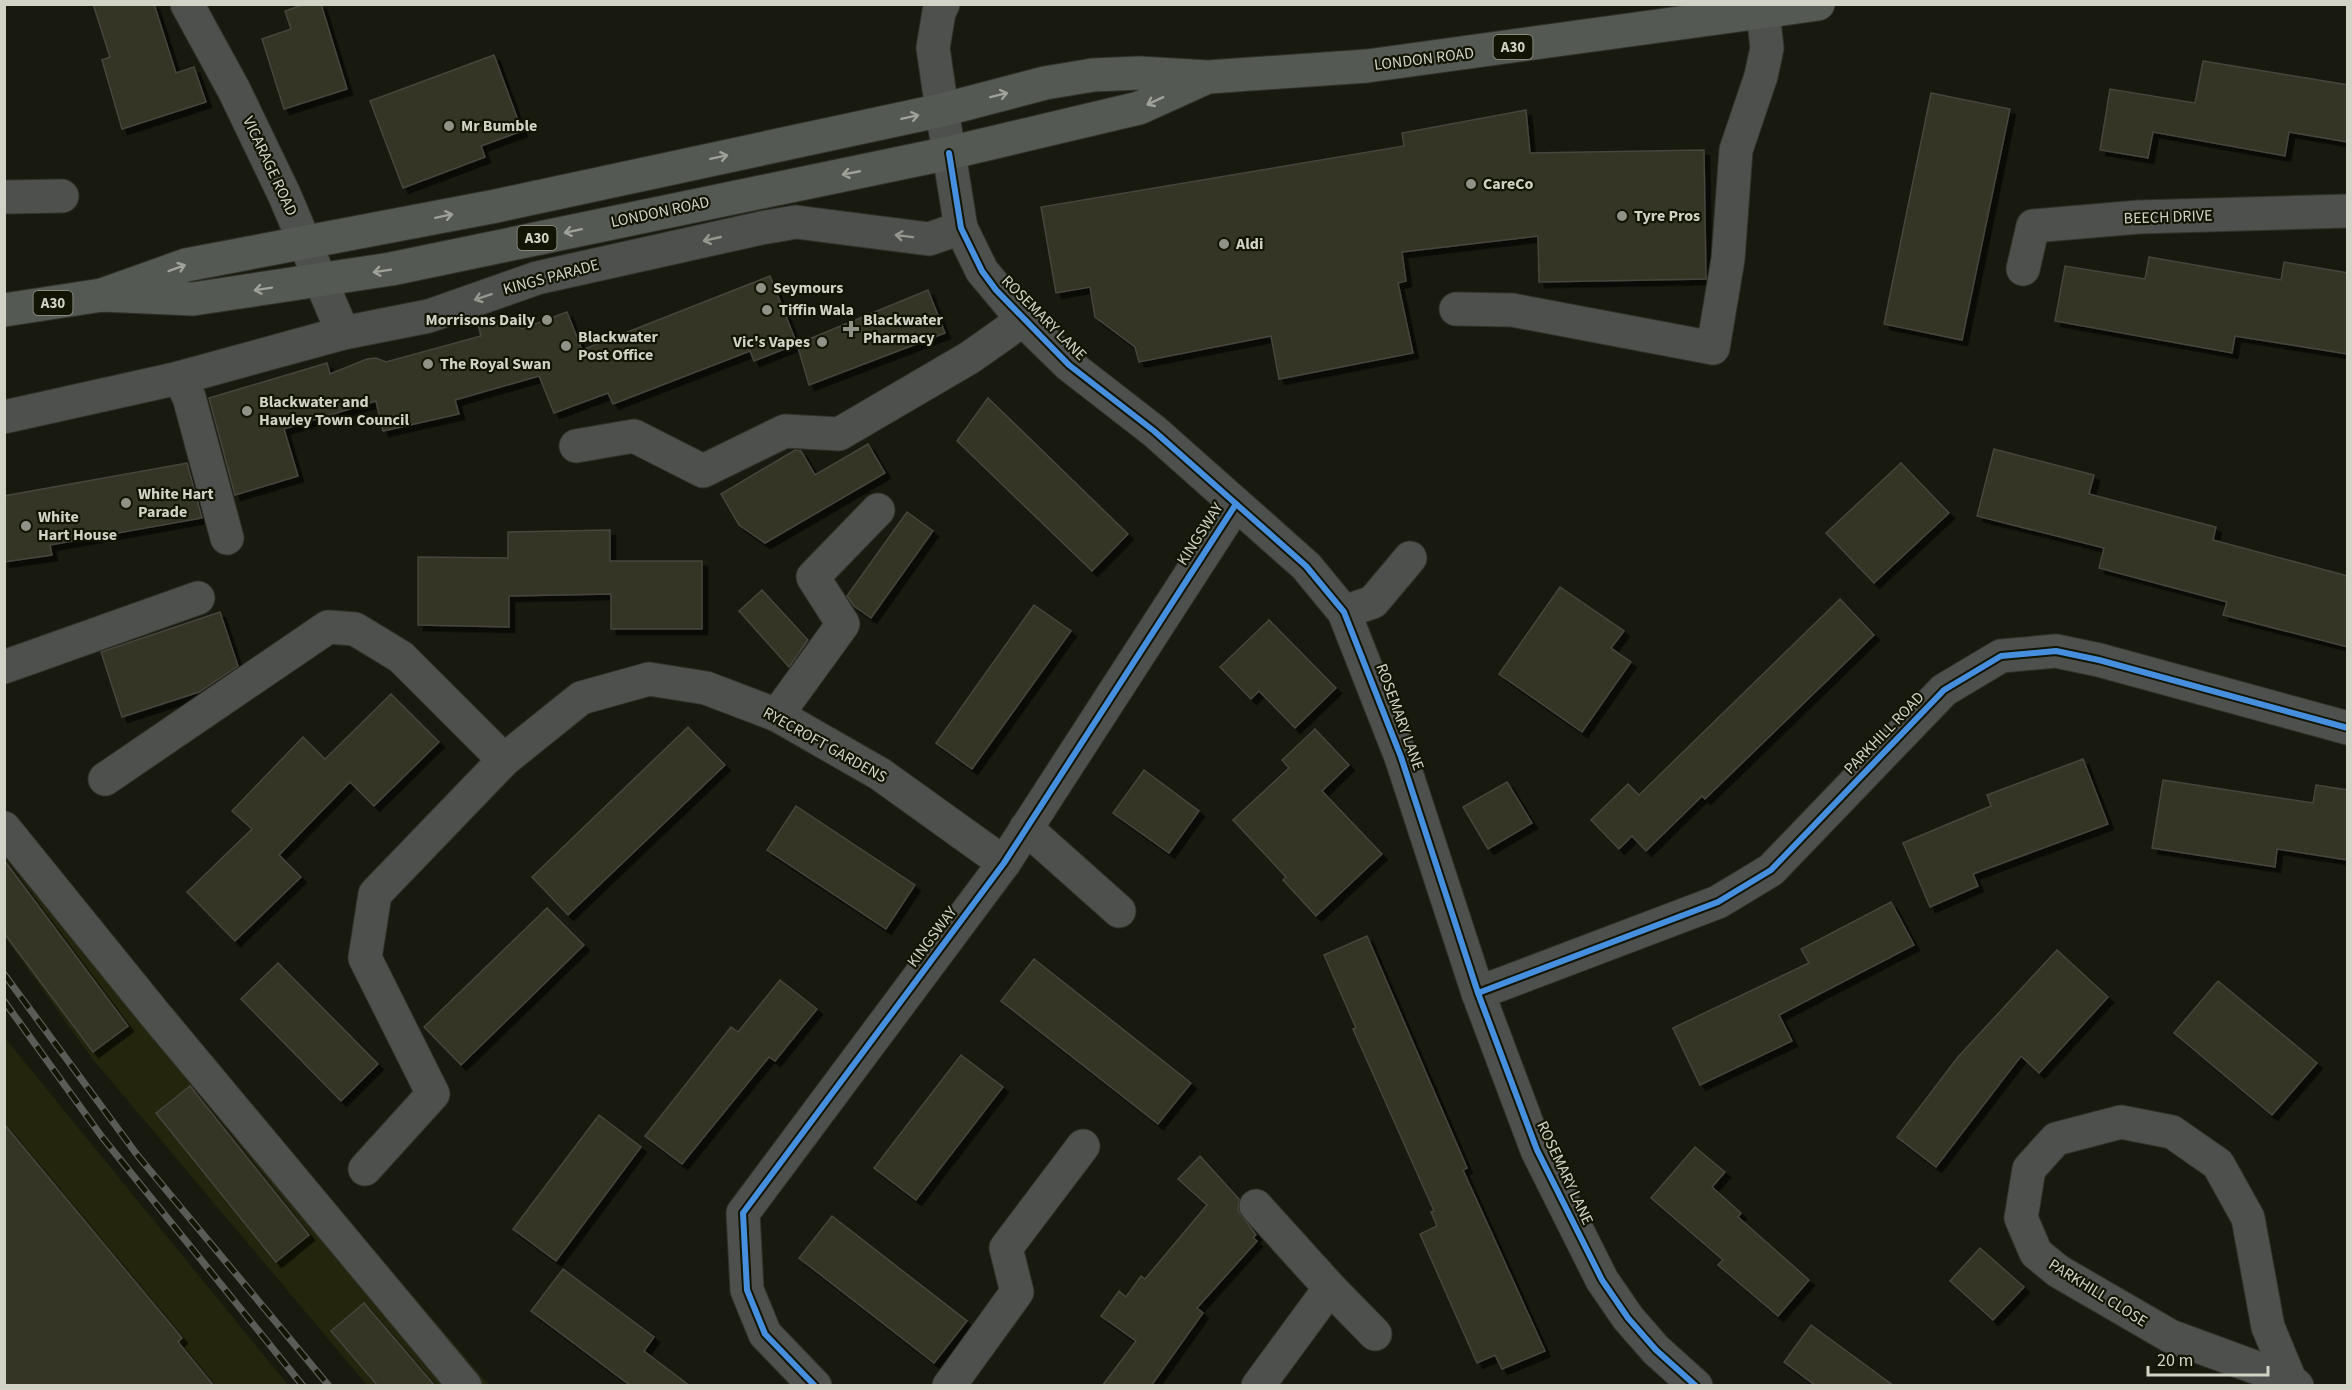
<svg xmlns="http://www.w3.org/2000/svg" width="2352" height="1390" font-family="'Source Sans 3',sans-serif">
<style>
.built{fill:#23250d}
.building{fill:#363426;stroke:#46453d;stroke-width:1.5;filter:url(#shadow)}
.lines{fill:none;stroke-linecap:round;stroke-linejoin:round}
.minor-casing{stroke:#31332a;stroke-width:35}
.major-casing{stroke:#31332a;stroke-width:35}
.minor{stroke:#4d504c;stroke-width:33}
.major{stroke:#555953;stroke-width:33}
.rail-casing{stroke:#5a5c57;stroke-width:7}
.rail{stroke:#131504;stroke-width:4.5;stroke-dasharray:14;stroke-linecap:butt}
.cycleway-casing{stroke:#131504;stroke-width:10}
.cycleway{stroke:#468fdf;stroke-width:6}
.oneway{stroke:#9fa299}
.oneway2{stroke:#969890}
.poi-dot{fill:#909287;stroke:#131504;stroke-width:2}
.labels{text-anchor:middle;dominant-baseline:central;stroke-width:4.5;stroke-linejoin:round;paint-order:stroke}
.shield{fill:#131504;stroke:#989a8c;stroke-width:1.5}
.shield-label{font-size:15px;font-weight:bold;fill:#d1d3c7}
.street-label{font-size:16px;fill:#d1d3c7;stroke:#131504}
.poi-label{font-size:16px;font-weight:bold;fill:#d1d3c7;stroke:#131504;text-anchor:start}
</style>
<defs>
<filter id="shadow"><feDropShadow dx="5.5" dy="5.5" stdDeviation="0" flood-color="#0009"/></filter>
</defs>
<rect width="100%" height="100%" fill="#181a10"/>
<g class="built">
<polygon points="4,812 38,856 489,1385 367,1385 91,1057 5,937"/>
<polygon points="5,1038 288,1385 5,1385"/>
</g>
<g class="building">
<polygon points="93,4 154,4 176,73 194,67 206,102 122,129 102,60 110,57"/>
<polygon points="305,4 321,4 347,89 284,109 262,39 291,29 285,11"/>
<polygon points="494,55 522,131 481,146 485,157 403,188 370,101"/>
<polygon points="2203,61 2348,85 2348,142 2289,132 2285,156 2153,132 2148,158 2100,150 2110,89 2195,103"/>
<polygon points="1931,93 2010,109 1962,340 1884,324"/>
<polygon points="1526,110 1530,153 1704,150 1706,279 1539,282 1538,236 1402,252 1406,281 1398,283 1413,353 1279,379 1271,336 1139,362 1135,347 1095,317 1090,287 1056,293 1041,207 1404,146 1402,133"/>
<polygon points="2149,257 2281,280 2284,262 2348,273 2348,354 2235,336 2232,353 2055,321 2065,266 2145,279"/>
<polygon points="770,276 797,344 754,361 750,351 613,404 608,393 554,413 539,376 455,400 459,414 383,431 376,401 284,429 298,476 235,495 209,398 327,363 330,374 367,359 376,358 386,362 481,336 478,324 504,320 522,329 567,312 582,350"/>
<polygon points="928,290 945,333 809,385 797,344"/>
<polygon points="988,398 1128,534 1092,571 957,441"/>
<polygon points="868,444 885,473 765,543 739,525 721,494 795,450 801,451 815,475"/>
<polygon points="1994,449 2094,475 2089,494 2216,527 2213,540 2348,576 2348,647 2223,615 2227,602 2099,568 2104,548 1977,516"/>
<polygon points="187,463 202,518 50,545 52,555 4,562 4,496"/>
<polygon points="1901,463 1949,513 1874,583 1826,533"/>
<polygon points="907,512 933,531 871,618 854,606 847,596"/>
<polygon points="610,530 610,561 702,561 702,629 611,629 611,594 509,596 509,627 418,625 418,557 508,558 508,532"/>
<polygon points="1560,587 1624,631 1611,648 1631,662 1582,732 1499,674"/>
<polygon points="762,590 808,640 789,667 739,611"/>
<polygon points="1840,599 1874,635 1705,799 1702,796 1646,851 1632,836 1619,849 1591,820 1628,784 1639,795"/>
<polygon points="1034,605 1071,631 972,769 936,743"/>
<polygon points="220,612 238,666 199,692 122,717 101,652"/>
<polygon points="1269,620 1336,688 1295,728 1259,691 1251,699 1220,667"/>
<polygon points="391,694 439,742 374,806 350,782 279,855 301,877 235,941 187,892 252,829 232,811 303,737 325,759"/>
<polygon points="688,727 725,765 568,915 532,877"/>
<polygon points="1315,729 1349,765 1322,791 1382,854 1316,916 1283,880 1286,877 1233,820 1289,768 1282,760"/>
<polygon points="2083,759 2108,824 1973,874 1978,886 1930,907 1903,843 1991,806 1987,795"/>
<polygon points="1144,770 1199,811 1169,853 1113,813"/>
<polygon points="2163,780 2313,803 2316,785 2348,790 2348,860 2277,849 2275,867 2152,848"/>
<polygon points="1507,782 1532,823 1488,849 1463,807"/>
<polygon points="796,806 915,885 886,929 767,850"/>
<polygon points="4,860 128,1026 93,1052 4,933"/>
<polygon points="1891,902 1914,945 1779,1015 1792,1041 1700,1085 1673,1028 1809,963 1801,949"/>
<polygon points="547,908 584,945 461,1065 424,1027"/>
<polygon points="1367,936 1467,1168 1463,1170 1545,1351 1502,1369 1495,1355 1477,1363 1420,1234 1437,1226 1431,1212 1434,1211 1353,1029 1356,1028 1324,955"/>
<polygon points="2057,950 2108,997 2039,1073 2021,1056 1936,1167 1897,1137 1958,1057"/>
<polygon points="1034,959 1191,1083 1158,1124 1001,1001"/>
<polygon points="278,963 378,1064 341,1101 241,999"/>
<polygon points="780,980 817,1009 775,1061 769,1057 682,1164 645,1136 731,1027 738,1032"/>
<polygon points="2218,981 2317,1063 2272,1115 2174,1033"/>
<polygon points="961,1055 1003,1087 916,1200 874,1168"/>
<polygon points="190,1086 309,1235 276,1262 156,1113"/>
<polygon points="599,1115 641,1147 556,1261 513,1229"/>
<polygon points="4,1124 182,1338 178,1342 214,1386 4,1386"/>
<polygon points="1695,1147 1725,1172 1712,1187 1741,1213 1738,1217 1809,1280 1778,1316 1718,1265 1723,1260 1651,1198"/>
<polygon points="1200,1156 1239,1199 1238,1210 1256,1235 1253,1238 1257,1241 1197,1308 1203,1313 1151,1386 1102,1386 1136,1341 1101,1316 1119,1291 1126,1297 1141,1276 1145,1279 1207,1205 1178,1179"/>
<polygon points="832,1216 967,1321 934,1363 799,1258"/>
<polygon points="1980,1248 2024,1287 1993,1320 1950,1281"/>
<polygon points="563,1269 654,1337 644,1351 690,1386 631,1386 531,1311"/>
<polygon points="364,1303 435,1386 378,1386 331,1331"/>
<polygon points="1811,1325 1894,1386 1816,1386 1784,1362"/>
</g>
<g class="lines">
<defs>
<g id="minor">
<polyline points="187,4 234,90 284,194 343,333"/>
<polyline points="943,4 939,12 933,48 942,110 961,228 982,271 1023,320 1069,365 1154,431 1306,566 1344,612 1401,757 1478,993 1537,1150 1602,1280 1628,1318 1656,1350 1696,1386"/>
<polyline points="4,197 62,196"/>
<polyline points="2023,269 2033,226 2139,217 2348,211"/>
<polyline points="1456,309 1512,310 1713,348 1728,259 1736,150 1761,76 1767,48 1763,12"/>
<polyline points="179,378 189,397 227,538"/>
<polyline points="4,417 179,378 343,333 429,316 537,278 761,228 796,222 929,239 961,228"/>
<polyline points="576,446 634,436 703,471 785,431 839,434 969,358 1023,320"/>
<polyline points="1344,612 1373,602 1410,558"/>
<polyline points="4,667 198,598"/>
<polyline points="777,715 843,624 813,577 878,510"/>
<polyline points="105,779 328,627 355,629 401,657 504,760"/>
<polyline points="4,828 153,1012 465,1386"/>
<polyline points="1026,828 1119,911"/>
<polyline points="1478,993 1718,902 1771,870 1944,690 2001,656 2056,651 2099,660 2348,728"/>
<polyline points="365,1169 433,1094 365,958 375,894 504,760 581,698 649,679 706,688 777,715 880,774 1004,863"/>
<polyline points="1256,1206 1330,1288 1258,1386"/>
<polyline points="1330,1288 1375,1334"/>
<polyline points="2290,1380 2268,1327 2248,1218 2218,1164 2172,1132 2121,1122 2056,1139 2029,1169 2021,1218 2036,1253 2058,1271 2170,1336 2290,1380 2297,1386"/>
<polyline points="815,1386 765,1334 747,1290 743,1213 1004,863 1236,504"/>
<polyline points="949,1386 1017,1292 1006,1248 1083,1146"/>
</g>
<g id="major">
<polyline points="102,295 186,265 496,206 942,110 1045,83 1093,75 1139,73 1208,77 1367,66 1818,4"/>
<polyline points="4,310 102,295 193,299 391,269 949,153 1139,108 1203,79"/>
</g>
</defs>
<use href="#minor" class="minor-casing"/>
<use href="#major" class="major-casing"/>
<use href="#minor" class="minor"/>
<use href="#major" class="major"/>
<defs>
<g id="rail">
<polyline points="4,974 138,1156 329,1386"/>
<polyline points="4,1001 102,1137 303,1386"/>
</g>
</defs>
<use href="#rail" class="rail-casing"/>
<use href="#rail" class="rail"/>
<defs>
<g id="cycleway">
<polyline points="949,153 961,228 982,271 996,290 1069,365 1154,431 1306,566 1344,612 1401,757 1478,993 1537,1150 1602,1280 1628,1318 1656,1350 1696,1386"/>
<polyline points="1478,993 1718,902 1771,870 1944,690 2001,656 2056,651 2099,660 2348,728"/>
<polyline points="815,1386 765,1334 747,1290 743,1213 1004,863 1236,504"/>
</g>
</defs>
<use href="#cycleway" class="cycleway-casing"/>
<use href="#cycleway" class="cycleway"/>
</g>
<defs><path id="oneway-shaft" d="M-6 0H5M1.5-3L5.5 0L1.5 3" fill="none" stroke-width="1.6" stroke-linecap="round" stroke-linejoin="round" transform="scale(1.5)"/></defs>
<g class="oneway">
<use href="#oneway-shaft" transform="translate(999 95) rotate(-14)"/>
<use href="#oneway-shaft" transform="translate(1155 101) rotate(155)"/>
<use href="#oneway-shaft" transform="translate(910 117) rotate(-12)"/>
<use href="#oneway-shaft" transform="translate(719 157) rotate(-12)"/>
<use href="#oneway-shaft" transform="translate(851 173) rotate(169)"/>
<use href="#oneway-shaft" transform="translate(444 216) rotate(-12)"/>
<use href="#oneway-shaft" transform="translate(573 231) rotate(168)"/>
<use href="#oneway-shaft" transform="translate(177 268) rotate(-20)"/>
<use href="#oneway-shaft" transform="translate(382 271) rotate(171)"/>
<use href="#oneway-shaft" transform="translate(263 289) rotate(171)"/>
</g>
<g class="oneway2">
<use href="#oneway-shaft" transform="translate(904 236) rotate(-173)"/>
<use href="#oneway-shaft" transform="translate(712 239) rotate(167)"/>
<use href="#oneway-shaft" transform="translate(483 297) rotate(161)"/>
</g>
<g class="poi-dot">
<circle cx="449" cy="126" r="6"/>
<circle cx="1471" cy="184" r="6"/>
<circle cx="1622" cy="216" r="6"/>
<circle cx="1224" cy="244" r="6"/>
<circle cx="761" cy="288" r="6"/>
<circle cx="767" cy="310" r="6"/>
<circle cx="547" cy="320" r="6"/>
<path d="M848 320h6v6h6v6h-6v6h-6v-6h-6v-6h6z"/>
<circle cx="822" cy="342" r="6"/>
<circle cx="566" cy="346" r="6"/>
<circle cx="428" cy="364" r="6"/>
<circle cx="247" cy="411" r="6"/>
<circle cx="126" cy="503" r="6"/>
<circle cx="26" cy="526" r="6"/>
</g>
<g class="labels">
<g class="shield">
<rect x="1493.5" y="35" width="39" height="24" rx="4.5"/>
<rect x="517.5" y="226" width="39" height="24" rx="4.5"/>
<rect x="33.5" y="291" width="39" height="24" rx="4.5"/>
</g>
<g class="shield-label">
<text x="1513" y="47">A30</text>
<text x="537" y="238">A30</text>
<text x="53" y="303">A30</text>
</g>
<g class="street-label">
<text transform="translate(1424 59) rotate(-7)">LONDON ROAD</text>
<text transform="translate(270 166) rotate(65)">VICARAGE ROAD</text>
<text transform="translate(660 212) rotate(-12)">LONDON ROAD</text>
<text transform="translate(2168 217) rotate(-2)">BEECH DRIVE</text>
<text transform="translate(551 277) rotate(-15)">KINGS PARADE</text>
<text transform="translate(1044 318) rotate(45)">ROSEMARY LANE</text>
<text transform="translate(1200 534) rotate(-57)">KINGSWAY</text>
<text transform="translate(1400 717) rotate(70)">ROSEMARY LANE</text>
<text transform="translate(1884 733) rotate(-46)">PARKHILL ROAD</text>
<text transform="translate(825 745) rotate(29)">RYECROFT GARDENS</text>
<text transform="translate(932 937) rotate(-53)">KINGSWAY</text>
<text transform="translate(1565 1173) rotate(65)">ROSEMARY LANE</text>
<text transform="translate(2098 1293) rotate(32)">PARKHILL CLOSE</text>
</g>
<g class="poi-label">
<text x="461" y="126">Mr Bumble</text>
<text x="1483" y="184">CareCo</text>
<text x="1634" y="216">Tyre Pros</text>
<text x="1236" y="244">Aldi</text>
<text x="773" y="288">Seymours</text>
<text x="779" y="310">Tiffin Wala</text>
<text x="535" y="320" text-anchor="end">Morrisons Daily</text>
<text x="863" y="320">Blackwater<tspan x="863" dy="18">Pharmacy</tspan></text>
<text x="578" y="337">Blackwater<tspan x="578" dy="18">Post Office</tspan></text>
<text x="810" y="342" text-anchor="end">Vic's Vapes</text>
<text x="440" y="364">The Royal Swan</text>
<text x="259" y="402">Blackwater and<tspan x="259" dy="18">Hawley Town Council</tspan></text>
<text x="138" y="494">White Hart<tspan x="138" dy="18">Parade</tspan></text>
<text x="38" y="517">White<tspan x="38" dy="18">Hart House</tspan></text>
</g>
</g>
<rect width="2352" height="1390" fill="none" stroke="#d1d3c7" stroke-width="12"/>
<path d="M2148 1366v9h120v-9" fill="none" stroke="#d1d3c7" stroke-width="3"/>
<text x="2157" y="1366" font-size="18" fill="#d1d3c7" stroke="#131504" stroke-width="4.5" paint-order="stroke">20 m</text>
</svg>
